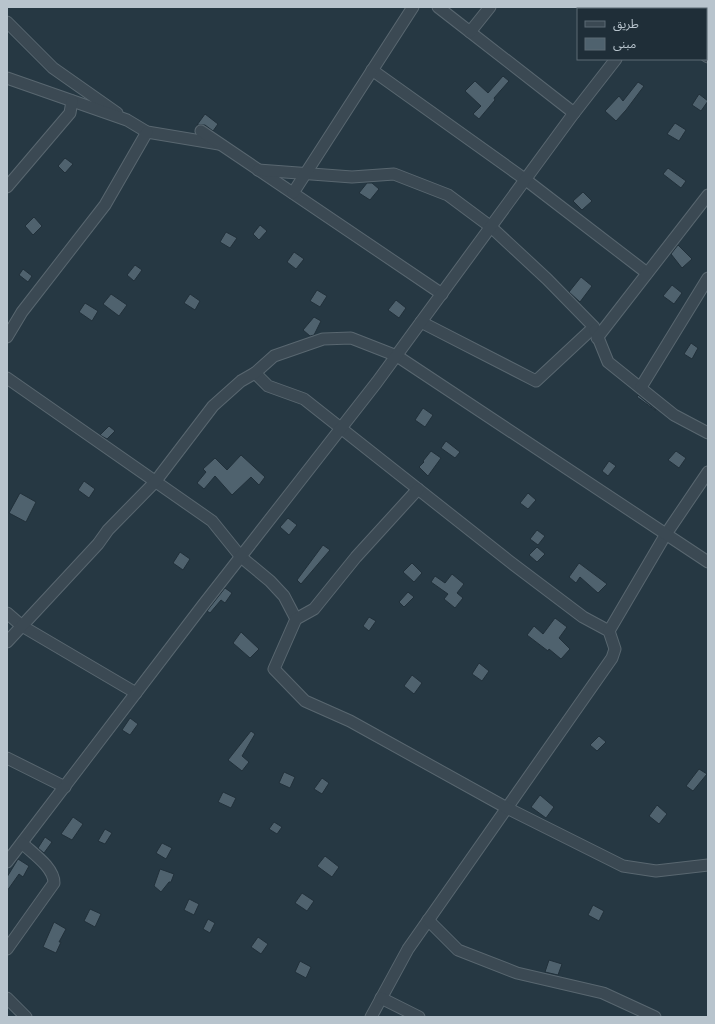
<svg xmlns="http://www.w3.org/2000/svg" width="715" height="1024" font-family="Karla,'Noto Sans Arabic',sans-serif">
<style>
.building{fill:#4f626e;stroke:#21303a}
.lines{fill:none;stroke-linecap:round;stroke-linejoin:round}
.street-casing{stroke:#596770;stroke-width:13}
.street{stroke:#3b4953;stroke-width:11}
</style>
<rect width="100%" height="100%" fill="#263843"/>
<g class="building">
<polygon points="503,76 509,81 494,98 495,100 479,119 473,114 481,106 465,91 475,81 488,93"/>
<polygon points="638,82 644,86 626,110 616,121 605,111 619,96 623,101"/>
<polygon points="699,94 708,101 701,111 692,105"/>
<polygon points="205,114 218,124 213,131 205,125 197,125"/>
<polygon points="675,123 686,130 679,141 667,134"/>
<polygon points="65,158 73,164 65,173 58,166"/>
<polygon points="668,168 686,181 681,188 663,174"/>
<polygon points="367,183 372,183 379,189 370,200 359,193"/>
<polygon points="583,192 592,201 582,210 573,201"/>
<polygon points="34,217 42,226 33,235 25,226"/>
<polygon points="260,225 267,231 259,240 253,234"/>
<polygon points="226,232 237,238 230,248 220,242"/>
<polygon points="678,245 692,259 682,268 671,254"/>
<polygon points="294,252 304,259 296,269 287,262"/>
<polygon points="135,265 142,270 134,281 127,275"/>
<polygon points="23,269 32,276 28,282 19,275"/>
<polygon points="581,277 592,286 580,302 569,292"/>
<polygon points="672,285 682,293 674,304 663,296"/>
<polygon points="317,290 327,296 320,307 310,301"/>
<polygon points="111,294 127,305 119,316 103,304"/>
<polygon points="190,294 200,301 195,310 184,303"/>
<polygon points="396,300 406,308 399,318 388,310"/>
<polygon points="85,303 98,311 92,321 79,312"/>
<polygon points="314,317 321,321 314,335 310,336 303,330"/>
<polygon points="691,343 698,348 692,359 684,354"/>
<polygon points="638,395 656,410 655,410 637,397"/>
<polygon points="423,408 433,415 425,427 415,420"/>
<polygon points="109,426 115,431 107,439 100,435"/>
<polygon points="446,441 460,452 455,458 441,448"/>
<polygon points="431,451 441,458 428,476 419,467 424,462 423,461"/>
<polygon points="676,451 686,458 679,468 668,460"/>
<polygon points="241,455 265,477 259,485 251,477 232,495 215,476 204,489 197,483 206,472 203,469 215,458 227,470"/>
<polygon points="609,461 616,466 608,476 602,471"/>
<polygon points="84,481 95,489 89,498 78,490"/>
<polygon points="20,493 36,502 26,522 9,513"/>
<polygon points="528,493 536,500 528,509 520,503"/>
<polygon points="288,518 297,525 289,535 280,527"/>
<polygon points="537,530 545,536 538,545 530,539"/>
<polygon points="323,545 330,550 301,584 297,580"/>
<polygon points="537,547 545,554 537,562 529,555"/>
<polygon points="180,552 190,559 183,570 173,563"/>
<polygon points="412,563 422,573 414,582 403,572"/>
<polygon points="579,563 607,584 598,593 580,577 576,583 569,577"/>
<polygon points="452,574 464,584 457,593 463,598 455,608 444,599 448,594 431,582 435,576 445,583"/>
<polygon points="225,588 232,593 225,603 221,600 210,613 207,611"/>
<polygon points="408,592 414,597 404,607 399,602"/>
<polygon points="369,617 376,621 369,631 363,626"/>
<polygon points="555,618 567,627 559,638 570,649 561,659 549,649 548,651 527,635 534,626 543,634"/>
<polygon points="241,632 259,649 250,658 233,643"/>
<polygon points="479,663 489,671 482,681 472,674"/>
<polygon points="412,675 422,683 414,694 404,686"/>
<polygon points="130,718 138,724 130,735 122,730"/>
<polygon points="251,731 255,734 242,756 249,762 242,771 228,760"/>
<polygon points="599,736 606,742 597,751 590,745"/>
<polygon points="699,769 707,774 693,791 686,786"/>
<polygon points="284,772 295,777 290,788 279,783"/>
<polygon points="322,778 329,783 322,794 314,789"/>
<polygon points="223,792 236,798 231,808 218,802"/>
<polygon points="540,795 554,807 546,818 531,807"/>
<polygon points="657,805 667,814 659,824 649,816"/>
<polygon points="73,817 83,824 72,840 61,834"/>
<polygon points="274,822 282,827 277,834 269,829"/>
<polygon points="105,829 112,833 105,844 98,841"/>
<polygon points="45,837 52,842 44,853 38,848"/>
<polygon points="162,843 172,848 166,859 156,853"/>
<polygon points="325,856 339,867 332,877 317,866"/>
<polygon points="18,859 29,866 23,877 19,874 7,891 7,877"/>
<polygon points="160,869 174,874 171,882 169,882 161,892 154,886"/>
<polygon points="302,893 314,901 307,911 295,903"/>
<polygon points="189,899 199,904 194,915 184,910"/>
<polygon points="593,905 604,911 599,921 588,915"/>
<polygon points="90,909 101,914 95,927 84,921"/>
<polygon points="208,919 215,923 210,933 203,929"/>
<polygon points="54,922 66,929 59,942 61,942 56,953 43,947"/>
<polygon points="258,937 268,944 261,954 251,947"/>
<polygon points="549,960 562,964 558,975 545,972"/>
<polygon points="300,961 311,967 306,978 295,972"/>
</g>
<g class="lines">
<defs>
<g id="street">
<polyline points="438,7 574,113"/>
<polyline points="655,9 657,7"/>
<polyline points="7,22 53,68 117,113"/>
<polyline points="470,32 490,7"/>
<polyline points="706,56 708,57"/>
<polyline points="372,70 526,180 647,273"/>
<polyline points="7,78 127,120 147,132 219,144"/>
<polyline points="201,131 442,294"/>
<polyline points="258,170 352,177 394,174 448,195 491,227 547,279 594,327 536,381 421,322"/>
<polyline points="7,187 70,113 72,101"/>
<polyline points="293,193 413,7"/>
<polyline points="595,330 608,362 674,415 708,433"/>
<polyline points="7,337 22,312 105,205 147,132"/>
<polyline points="597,338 708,195"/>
<polyline points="255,373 268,386 304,399 509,561 583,617 609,631 615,649 612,658 408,949 371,1017"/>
<polyline points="7,378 212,521 241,557 270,581 284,596 296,619"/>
<polyline points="641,387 708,278"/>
<polyline points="418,489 356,557 314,609 296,619 274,669 305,701 350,721 507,808 623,866 656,871 708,865"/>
<polyline points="7,613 22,626 136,693"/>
<polyline points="609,631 666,534 708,472"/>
<polyline points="7,642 98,544 108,530 155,482 213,406 241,381 255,373 274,356 323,339 351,338 397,356 708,562"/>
<polyline points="7,758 65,787"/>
<polyline points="7,862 203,605 377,382 574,113 616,59"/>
<polyline points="428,920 458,950 517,973 603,993 655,1017"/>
<path d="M7,949L54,883C54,867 32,853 22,843"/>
<polyline points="7,998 26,1017"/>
<polyline points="381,998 419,1017"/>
</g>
</defs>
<use href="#street" class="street-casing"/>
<use href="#street" class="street"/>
</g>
<rect width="715" height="1024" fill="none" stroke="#b8c4cd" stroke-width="16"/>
<rect x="577" y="8" width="130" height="52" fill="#1f2e38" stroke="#5c6a74"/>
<rect x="585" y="21" width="20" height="6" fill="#3b4953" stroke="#5c6a74"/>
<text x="613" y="28" font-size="12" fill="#b8c4cd">طريق</text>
<rect x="585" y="38" width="20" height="12" fill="#4f626e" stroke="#5c6a74"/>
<text x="613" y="48" font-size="12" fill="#b8c4cd">مبنى</text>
</svg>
